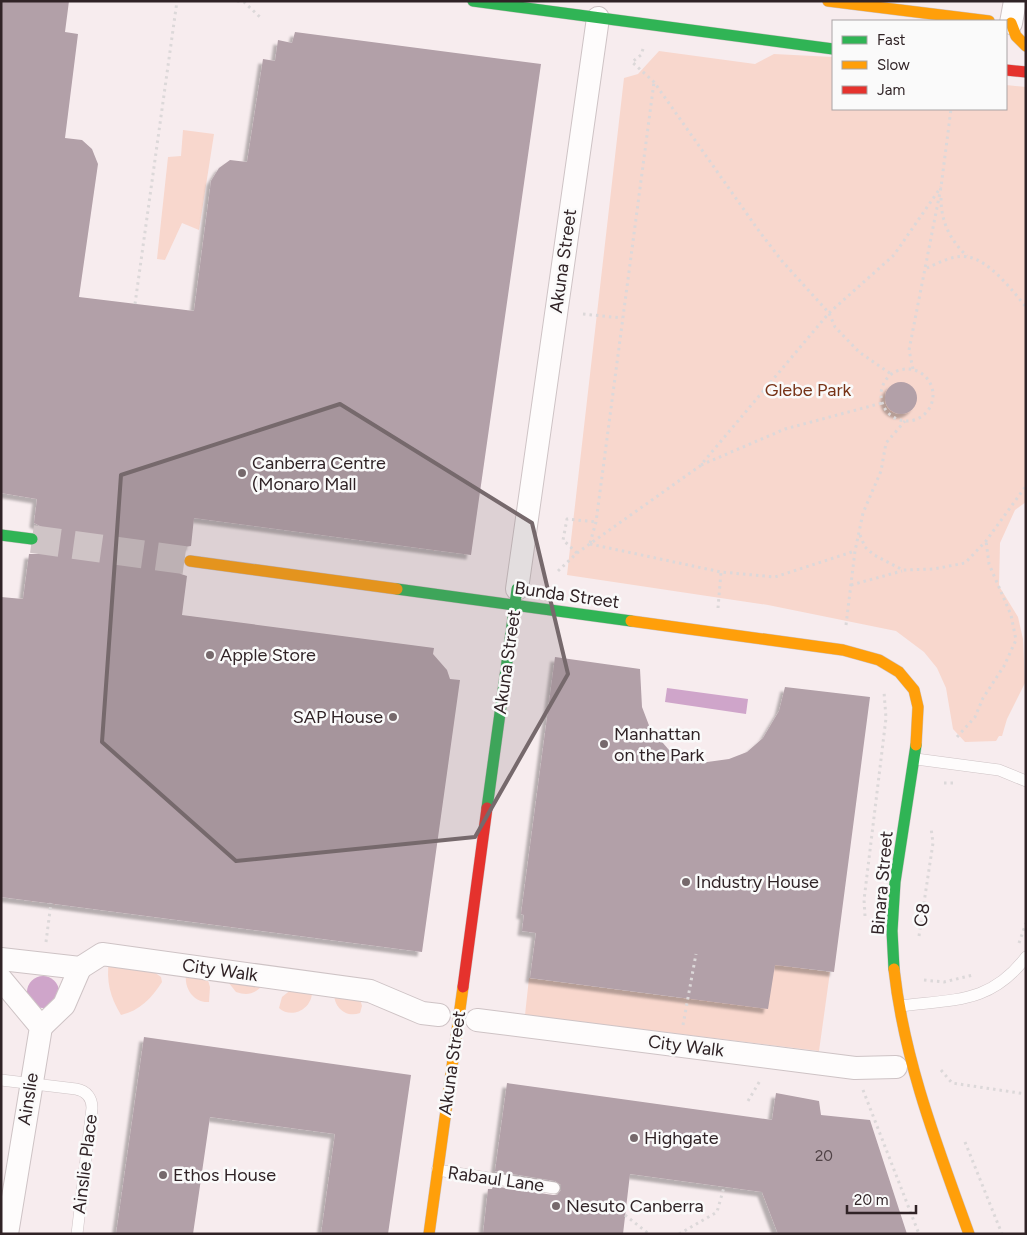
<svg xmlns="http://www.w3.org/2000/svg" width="1027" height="1235" font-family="Figtree,sans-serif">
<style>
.green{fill:#f8d7cd}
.water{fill:#cfa5ca}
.building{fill:#b2a0a8;filter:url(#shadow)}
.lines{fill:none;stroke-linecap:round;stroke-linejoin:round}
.secondary-tunnel{stroke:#cfc4c6;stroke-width:28;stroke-dasharray:28 14;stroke-linecap:butt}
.lane-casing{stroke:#cec3c5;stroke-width:12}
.street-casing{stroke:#cec3c5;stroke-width:24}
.fast-casing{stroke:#cec3c5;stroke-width:12}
.slow-casing{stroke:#cec3c5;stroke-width:12}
.jam-casing{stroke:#cec3c5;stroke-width:12}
.path{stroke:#dcd8d9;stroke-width:3;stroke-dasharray:2.5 4;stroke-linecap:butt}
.lane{stroke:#fefcfc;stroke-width:11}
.street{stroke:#fefcfc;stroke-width:22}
.fast{stroke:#30b455;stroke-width:11}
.slow{stroke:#ff9f0a;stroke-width:11}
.jam{stroke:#e5322d;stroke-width:11}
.marked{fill:#76696c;fill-opacity:0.2;stroke:#76696c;stroke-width:4;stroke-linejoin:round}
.poi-dot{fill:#76696c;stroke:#fafafa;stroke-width:2}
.labels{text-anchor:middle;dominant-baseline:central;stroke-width:5;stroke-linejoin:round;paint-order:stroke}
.number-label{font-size:15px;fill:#504246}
.street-label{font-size:18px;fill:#302326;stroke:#fafafa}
.park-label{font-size:18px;fill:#773317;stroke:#fafafa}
.poi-label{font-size:18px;fill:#302326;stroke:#fafafa;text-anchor:start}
</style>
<defs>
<filter id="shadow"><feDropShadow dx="-4.5" dy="4.5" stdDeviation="1" flood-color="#0004"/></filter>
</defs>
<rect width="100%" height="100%" fill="#f7ecee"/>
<g class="green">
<polygon points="659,51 755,64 774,54 833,57 833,109 1006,109 1006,85 1026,87 1026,502 1015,510 1000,543 999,586 1018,617 1023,639 1025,683 1007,719 1002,736 999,736 996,741 965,742 953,729 946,688 937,668 924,652 896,631 768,605 567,575 624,78 638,74"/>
<polygon points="183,130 214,134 199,230 182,223 165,260 157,259 168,157 181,156"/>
<polygon points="689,953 830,972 819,1051 525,1015 529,978 682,998"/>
<path d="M109,960L154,972L161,977L162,982C152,998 139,1011 121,1015C110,997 106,981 109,960Z"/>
<path d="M186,974L207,977L210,987L209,1002C194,1003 184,989 186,974Z"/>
<path d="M228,982L262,986C254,994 247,996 236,992Z"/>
<path d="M292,989L312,993C311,1010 291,1019 279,1008L282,997Z"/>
<path d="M334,993L359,995L362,1006L360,1013C346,1018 334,1008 334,993Z"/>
</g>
<g class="water">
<polygon points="667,688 748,699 746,714 665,702"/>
<circle cx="43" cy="992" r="16"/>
</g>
<g class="building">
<polygon points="1,1 69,1 65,32 78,34 65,138 82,140 92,149 98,164 79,297 194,311 211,181 219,168 230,160 247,162 263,59 275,61 278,40 292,43 295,32 541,64 471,555 194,518 191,546 184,547 178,551 175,559 176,567 181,574 187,576 182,615 434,648 433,654 447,670 450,679 460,680 422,952 1,897 1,597 23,599 29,554 38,554 44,549 48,541 47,533 42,527 34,523 37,499 1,493"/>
<circle cx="901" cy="398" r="16"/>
<polygon points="555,657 640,669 642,707 650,728 669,750 700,763 729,759 747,752 763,738 779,711 785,687 870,697 834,972 775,965 768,1009 530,978 536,933 522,931 524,915 521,914"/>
<polygon points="144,1037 411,1075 388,1234 321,1234 335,1134 210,1117 193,1234 116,1234"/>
<polygon points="507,1083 772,1120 776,1093 819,1101 821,1115 870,1120 907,1234 778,1234 762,1192 630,1174 623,1234 483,1234 488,1189 492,1189 493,1186 553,1195 557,1195 561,1190 561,1185 555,1181 495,1171"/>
</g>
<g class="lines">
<polyline class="secondary-tunnel" points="32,539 190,561"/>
<defs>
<g id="lane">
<polyline points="916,759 999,770 1026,781"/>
<path d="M900,1006C953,999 991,1004 1026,957"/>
<path d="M1,1080L76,1089C87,1091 92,1098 92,1108L77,1234"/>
<polyline points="437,1170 554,1188"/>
</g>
<g id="street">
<polyline points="1011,23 1015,1"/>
<polyline points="517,589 598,18"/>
<polyline points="1,959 80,968 102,954 370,991 422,1013 439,1015"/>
<polyline points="1,979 41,1027 7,1234"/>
<polyline points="477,1020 855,1068 896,1067"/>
<polyline points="41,1027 64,1005 80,968"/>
</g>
<g id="fast">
<polyline points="473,1 833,49"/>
<polyline points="1,535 32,539"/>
<polyline points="397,589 631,621"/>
<polyline points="487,808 517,589"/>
<polyline points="894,969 892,931 895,882 916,745"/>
</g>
<g id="slow">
<polyline points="828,1 989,21"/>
<polyline points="1011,23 1016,36 1026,46"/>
<polyline points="190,561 397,589"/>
<polyline points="631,621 843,650 879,660 899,672 914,690 918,707 916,745"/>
<path d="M894,969C904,1061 938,1148 969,1234"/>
<polyline points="429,1234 463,987"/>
</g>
<g id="jam">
<polyline points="1006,70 1026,72"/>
<polyline points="463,987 487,808"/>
</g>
</defs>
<use href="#lane" class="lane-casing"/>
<use href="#street" class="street-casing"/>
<use href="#fast" class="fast-casing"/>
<use href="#slow" class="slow-casing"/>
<use href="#jam" class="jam-casing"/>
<g class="path">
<polyline points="237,1 244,2 262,19"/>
<polyline points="643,49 641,55 632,62 654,82 759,231 782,261 829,313 835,327 859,352 891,374"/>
<path d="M941,198C941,222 950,240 967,256"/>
<path d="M927,268C938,263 955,254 968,257C989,260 1013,291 1026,307"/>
<polyline points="135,304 177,1"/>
<polyline points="583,314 622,318"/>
<polyline points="913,369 909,350 941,187 951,109"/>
<circle cx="907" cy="395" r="26"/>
<polyline points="701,465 785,429 882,403"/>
<polyline points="860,535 865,547 874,555 903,570 934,569 965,563 986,541 1026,486"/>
<polyline points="590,543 596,522 654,82"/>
<polyline points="590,544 721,572 775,577 855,551"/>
<polyline points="577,553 563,540 567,519 596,522"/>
<polyline points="558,571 577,553 700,466 829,313 894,255 941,187"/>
<polyline points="851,585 902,571"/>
<polyline points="718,608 721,572"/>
<polyline points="846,625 855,551 863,513 881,471 886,443 905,421"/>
<polyline points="957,737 975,717 983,698 1004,666 1016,640 1011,615 989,564 986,541"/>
<polyline points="944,783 954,783"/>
<polyline points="865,916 864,900 886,718 884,692"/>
<polyline points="919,936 933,843 931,828"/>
<polyline points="46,942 51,903"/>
<polyline points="1019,943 1026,923"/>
<polyline points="924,980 944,982 973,975"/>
<polyline points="683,1025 696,954"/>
<polyline points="941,1070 952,1083 1026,1094"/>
<polyline points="863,1090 919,1234"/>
<polyline points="748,1101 761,1079"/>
<polyline points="965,1142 1002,1234"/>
<polyline points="625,1215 649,1234"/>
<polyline points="679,1234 717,1212 724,1187"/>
</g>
<use href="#lane" class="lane"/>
<use href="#street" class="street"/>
<use href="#fast" class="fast"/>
<use href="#slow" class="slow"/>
<use href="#jam" class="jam"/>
</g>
<path class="marked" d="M340,404L532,523L568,674L475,837L236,861L102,742L121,475Z"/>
<g class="poi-dot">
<circle cx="242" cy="473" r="5"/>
<circle cx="210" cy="655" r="5"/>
<circle cx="393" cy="717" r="5"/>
<circle cx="604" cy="744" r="5"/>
<circle cx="686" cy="882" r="5"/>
<circle cx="634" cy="1138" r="5"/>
<circle cx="163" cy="1175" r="5"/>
<circle cx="556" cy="1206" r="5"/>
</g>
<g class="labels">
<g class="number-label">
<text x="824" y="1156">20</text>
</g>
<g class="street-label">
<text transform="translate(563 261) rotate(-82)">Akuna Street</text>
<text transform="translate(567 595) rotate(8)">Bunda Street</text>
<text transform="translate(507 662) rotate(-82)">Akuna Street</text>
<text transform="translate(882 883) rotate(-85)">Binara Street</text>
<text transform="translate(922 915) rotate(-81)">C8</text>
<text transform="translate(220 970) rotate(8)">City Walk</text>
<text transform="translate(686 1046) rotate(7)">City Walk</text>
<text transform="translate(452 1063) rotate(-82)">Akuna Street</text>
<text transform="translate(28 1099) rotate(-81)">Ainslie</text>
<text transform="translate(85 1164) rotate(-83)">Ainslie Place</text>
<text transform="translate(496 1179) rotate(8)">Rabaul Lane</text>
</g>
<g class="park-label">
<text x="808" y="390">Glebe Park</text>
</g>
<g class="poi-label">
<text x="252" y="463">Canberra Centre<tspan x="252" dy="21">(Monaro Mall</tspan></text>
<text x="220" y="655">Apple Store</text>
<text x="383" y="717" text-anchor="end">SAP House</text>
<text x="614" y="734">Manhattan<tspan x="614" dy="21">on the Park</tspan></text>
<text x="696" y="882">Industry House</text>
<text x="644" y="1138">Highgate</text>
<text x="173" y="1175">Ethos House</text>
<text x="566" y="1206">Nesuto Canberra</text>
</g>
</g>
<rect width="1027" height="1235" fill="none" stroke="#302326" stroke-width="5"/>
<rect x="832" y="20" width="175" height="90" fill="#fafafa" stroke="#a9a4a5"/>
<rect x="842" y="36" width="25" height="8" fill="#30b455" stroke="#a9a4a5"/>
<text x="877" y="45" font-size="15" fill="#302326">Fast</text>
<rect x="842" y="61" width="25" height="8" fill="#ff9f0a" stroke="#a9a4a5"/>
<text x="877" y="70" font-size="15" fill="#302326">Slow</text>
<rect x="842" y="86" width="25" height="8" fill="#e5322d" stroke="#a9a4a5"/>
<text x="877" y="95" font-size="15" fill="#302326">Jam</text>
<path d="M847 1205v8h69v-8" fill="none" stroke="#302326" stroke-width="2.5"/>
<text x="854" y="1205" font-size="15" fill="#302326" stroke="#fafafa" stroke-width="4" paint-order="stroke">20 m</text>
</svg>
